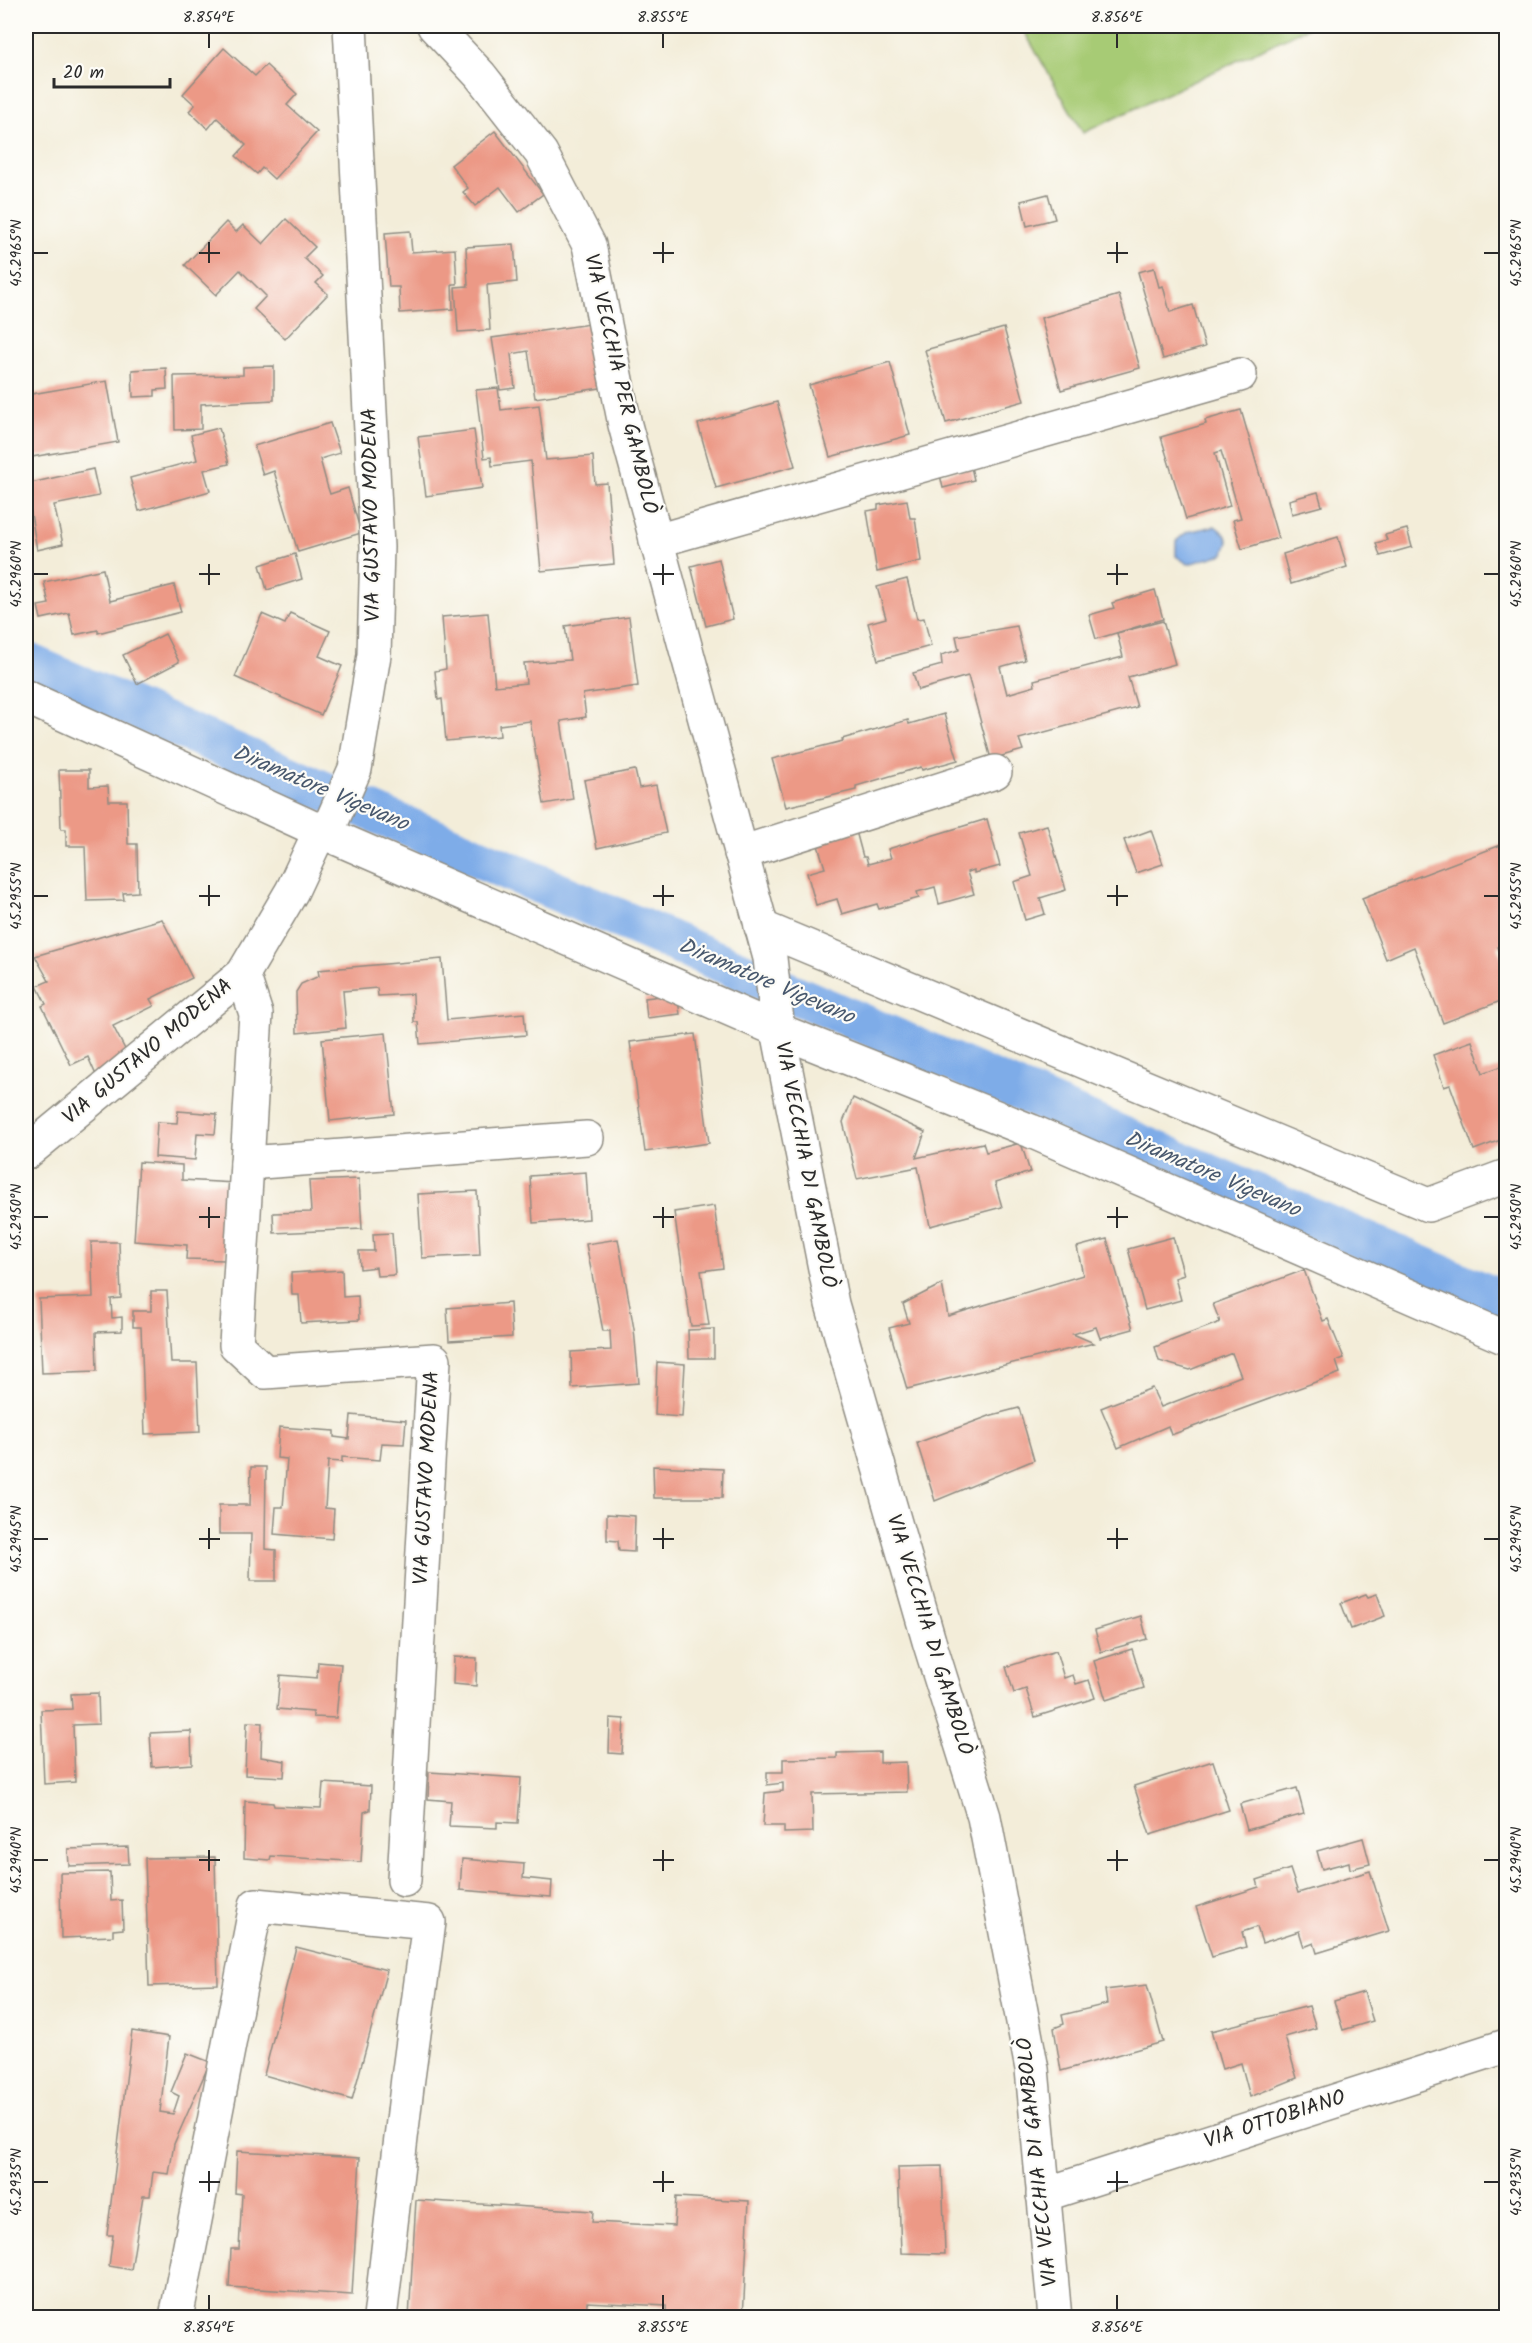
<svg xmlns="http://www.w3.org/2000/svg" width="1532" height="2343" font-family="Kalam,sans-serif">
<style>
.green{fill:#a7cb74;stroke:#697b50;stroke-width:1.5}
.water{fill:#7eace8;stroke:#546c8a;stroke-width:1.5}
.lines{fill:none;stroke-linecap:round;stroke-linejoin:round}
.canal{stroke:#7eace8;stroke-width:40}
.building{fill:#ec9986}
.street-casing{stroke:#8f8c82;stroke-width:36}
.street{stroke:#fff;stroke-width:33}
.ticks{fill:none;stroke:#2b2b2b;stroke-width:2}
.labels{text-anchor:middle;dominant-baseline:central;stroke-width:4.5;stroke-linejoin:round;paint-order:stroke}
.street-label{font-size:21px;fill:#2b2b2b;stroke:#fdfcf7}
.water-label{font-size:22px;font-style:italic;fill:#48586d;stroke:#fdfcf7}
.neatline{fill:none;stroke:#2b2b2b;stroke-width:2}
.ticks-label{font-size:15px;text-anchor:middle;fill:#2b2b2b}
</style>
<rect width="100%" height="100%" fill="#fdfcf7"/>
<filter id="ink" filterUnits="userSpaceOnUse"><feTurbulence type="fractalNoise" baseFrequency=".0167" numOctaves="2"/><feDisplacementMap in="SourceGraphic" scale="12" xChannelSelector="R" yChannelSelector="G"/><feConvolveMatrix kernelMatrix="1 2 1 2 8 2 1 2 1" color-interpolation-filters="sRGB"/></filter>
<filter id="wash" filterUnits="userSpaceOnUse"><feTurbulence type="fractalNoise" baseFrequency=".008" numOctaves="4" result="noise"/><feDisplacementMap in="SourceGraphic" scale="24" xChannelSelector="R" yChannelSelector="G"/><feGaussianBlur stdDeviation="1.35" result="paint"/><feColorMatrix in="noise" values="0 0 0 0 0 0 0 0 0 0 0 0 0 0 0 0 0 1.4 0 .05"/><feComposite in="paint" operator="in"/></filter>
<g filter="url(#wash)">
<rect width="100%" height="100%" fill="#f3edd9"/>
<polygon class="green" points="1021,26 1311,26 1083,133"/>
<polygon class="water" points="1215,526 1225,534 1228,541 1224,554 1188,564 1176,556 1176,541 1187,532"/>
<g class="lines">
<polyline class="canal" points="26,662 1506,1302"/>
</g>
<g id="blocks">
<g class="building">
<polygon points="224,48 255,76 266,65 297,94 287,105 317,132 274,179 262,168 257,174 236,156 246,145 217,118 208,129 189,111 195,105 183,94"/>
<polygon points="495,131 543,194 519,212 500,187 475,206 463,192 468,188 451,165"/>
<polygon points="1048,194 1055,219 1027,226 1021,201"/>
<polygon points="286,219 315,247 304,258 323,276 316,283 328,294 285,339 254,309 266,296 240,270 216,295 185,265 226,222 236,232 243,225 263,244"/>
<polygon points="410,231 412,252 455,249 457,284 452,284 453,309 400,313 399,287 389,287 385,233"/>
<polygon points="514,244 517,282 487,285 490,330 458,332 455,287 468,286 466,247"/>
<polygon points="1154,268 1159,287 1163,286 1170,312 1193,305 1205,347 1163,359 1138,272"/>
<polygon points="1119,295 1140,368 1061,390 1041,318"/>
<polygon points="590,324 600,388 535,398 528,351 511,354 515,388 500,390 492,338"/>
<polygon points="1004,328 1024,401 946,423 925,350"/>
<polygon points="890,362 910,435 830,457 809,385"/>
<polygon points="274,366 274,400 201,404 201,429 175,430 174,376 243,375 243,367"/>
<polygon points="166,368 167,389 155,390 155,396 133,397 132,370"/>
<polygon points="107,381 118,442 26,458 26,395"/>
<polygon points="498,388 501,410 539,405 546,460 593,456 595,484 607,483 614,564 541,571 531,461 492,466 491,457 484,458 476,390"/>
<polygon points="777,402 795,466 716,488 698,424"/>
<polygon points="1241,410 1278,538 1242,549 1233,520 1241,518 1221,451 1215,453 1230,506 1186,519 1161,437 1206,424 1205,420"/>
<polygon points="330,423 340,453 320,459 327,485 330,494 348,488 361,533 298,552 274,471 263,475 254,446"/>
<polygon points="219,428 229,464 204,470 210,491 139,511 130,478 197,460 191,435"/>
<polygon points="474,430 482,488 426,496 418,437"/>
<polygon points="971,467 974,480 943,488 940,475"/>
<polygon points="93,469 99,496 54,505 63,544 37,550 26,484"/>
<polygon points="1318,492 1322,506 1292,514 1289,500"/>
<polygon points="907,500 910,518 915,518 921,561 877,572 867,511 878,509 878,505"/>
<polygon points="1407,529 1412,547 1380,556 1376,543 1387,540 1385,535"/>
<polygon points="1338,537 1347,567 1291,584 1283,554"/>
<polygon points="295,554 302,579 267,590 260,565"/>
<polygon points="719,559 733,619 706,626 691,566"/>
<polygon points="103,569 110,601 174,585 181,612 98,633 98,630 74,635 69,613 41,619 38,606 49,604 44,582"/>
<polygon points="907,579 917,619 924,618 931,646 878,660 868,623 886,618 877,587"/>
<polygon points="1155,590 1163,619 1096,639 1089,615 1114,608 1112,603"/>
<polygon points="290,613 330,631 319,656 342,666 321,715 235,677 262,614 285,624"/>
<polygon points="488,613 495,686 526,683 524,663 570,660 565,626 629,617 638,686 583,694 586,717 561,721 573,799 544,804 530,721 499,725 500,736 446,741 442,699 438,700 435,671 446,669 442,617"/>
<polygon points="1163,621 1175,664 1128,677 1137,707 1019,739 1023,750 991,759 968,676 918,690 913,673 942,665 941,655 959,650 956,636 1017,626 1025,660 1000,667 1007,694 1035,686 1034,680 1123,657 1117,633"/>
<polygon points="165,634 179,662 137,684 123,655"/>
<polygon points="944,714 958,760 922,770 921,767 856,786 856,790 786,807 772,759 843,741 842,739 908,720 909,724"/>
<polygon points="59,770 89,770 89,787 108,786 109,801 127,801 128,844 137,844 138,892 123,893 124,900 87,901 85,846 66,846 66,829 61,829"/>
<polygon points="635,770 639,788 656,785 666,833 597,848 584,780"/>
<polygon points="987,819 1000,866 974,873 974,870 967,872 974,894 939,904 935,887 917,892 919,898 879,909 877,904 842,914 837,899 816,905 807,873 825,868 817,842 856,831 863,857 866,857 868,864 891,858 888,849"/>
<polygon points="1047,825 1066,890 1040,898 1045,914 1025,920 1014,882 1032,876 1019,833"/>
<polygon points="1151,830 1163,864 1136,873 1124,840"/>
<polygon points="1506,843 1506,943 1498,947 1506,970 1506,999 1443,1023 1414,947 1386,959 1362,898"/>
<polygon points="162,919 192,978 150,999 154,1006 113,1026 131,1061 100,1084 88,1057 71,1065 42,1006 46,1004 37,986 49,981 35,956"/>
<polygon points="442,959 447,1020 524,1013 526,1035 420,1044 418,1022 414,1022 413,994 378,996 377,988 343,991 346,1028 297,1033 296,992 301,984 319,976 318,970"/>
<polygon points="677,994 680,1014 647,1018 645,998"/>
<polygon points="386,1033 394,1114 330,1121 322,1039"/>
<polygon points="695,1034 709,1143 645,1152 630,1042"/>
<polygon points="1472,1041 1483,1073 1505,1065 1506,1069 1506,1138 1474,1150 1450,1085 1444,1087 1433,1055"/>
<polygon points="853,1098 925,1132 916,1158 983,1143 986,1152 1021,1143 1030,1172 995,1183 1002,1207 930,1226 918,1167 857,1179 843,1122"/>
<polygon points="178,1111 217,1114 215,1134 197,1133 195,1160 155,1157 157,1122 177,1123"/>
<polygon points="139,1162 182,1165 182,1180 235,1183 231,1236 226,1236 225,1260 186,1259 187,1245 134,1241"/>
<polygon points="586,1172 589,1219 533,1223 530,1176"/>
<polygon points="359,1179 362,1229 274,1233 273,1213 311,1212 309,1181"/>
<polygon points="477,1191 480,1255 422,1258 418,1194"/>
<polygon points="714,1206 723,1268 701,1271 709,1325 691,1326 674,1212"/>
<polygon points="392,1233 395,1275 377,1276 376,1267 360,1269 359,1251 374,1251 373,1234"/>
<polygon points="1173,1237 1184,1275 1175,1278 1181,1300 1145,1310 1128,1249"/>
<polygon points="618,1239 634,1329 639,1383 572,1388 571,1352 611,1350 610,1331 603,1331 586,1244"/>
<polygon points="1107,1239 1133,1329 1100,1338 1096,1327 1073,1334 1094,1343 907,1389 889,1328 909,1323 903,1304 942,1284 948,1316 1083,1275 1077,1247"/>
<polygon points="91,1242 119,1242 121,1298 111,1299 112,1318 122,1317 122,1331 96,1332 97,1371 42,1373 39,1299 93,1297"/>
<polygon points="342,1270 343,1297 358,1296 359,1320 301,1323 299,1295 292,1295 291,1273"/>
<polygon points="1304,1270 1323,1321 1328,1319 1344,1358 1336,1361 1340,1373 1171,1435 1168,1426 1118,1448 1101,1408 1152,1388 1161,1407 1241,1376 1232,1353 1190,1370 1159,1361 1155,1347 1220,1322 1213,1304"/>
<polygon points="151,1291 167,1291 171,1363 197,1363 200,1432 145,1434 141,1327 133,1327 133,1311 151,1311"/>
<polygon points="510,1303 512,1337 449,1341 447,1308"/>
<polygon points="714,1329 714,1358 689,1358 688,1330"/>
<polygon points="657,1362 685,1364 682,1417 655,1415"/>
<polygon points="1019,1408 1034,1460 935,1501 917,1443 992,1415"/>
<polygon points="351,1415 406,1420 404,1444 382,1443 380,1460 342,1457 342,1462 328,1461 325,1508 334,1509 332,1539 274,1534 276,1507 283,1507 287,1459 277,1458 279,1427 334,1431 334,1437 349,1439"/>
<polygon points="653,1466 723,1469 722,1498 654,1498"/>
<polygon points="251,1467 266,1467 265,1549 276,1550 276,1581 250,1581 251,1534 219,1534 219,1505 250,1505"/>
<polygon points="607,1514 635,1516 634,1552 619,1551 618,1541 607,1540"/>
<polygon points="1366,1594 1368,1597 1377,1594 1385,1616 1351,1629 1341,1603"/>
<polygon points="1141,1616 1147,1639 1101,1652 1095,1630"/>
<polygon points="1132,1649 1144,1688 1106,1700 1094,1661"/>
<polygon points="1056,1651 1064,1678 1073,1675 1076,1684 1089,1680 1095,1698 1035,1717 1026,1689 1014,1693 1006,1667"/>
<polygon points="454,1657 477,1658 476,1686 453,1684"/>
<polygon points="318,1662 341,1664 336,1718 313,1717 313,1712 277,1709 280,1675 317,1678"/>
<polygon points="98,1693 99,1724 73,1725 75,1782 44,1784 41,1710 72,1709 71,1694"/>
<polygon points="610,1718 624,1719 622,1754 609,1753"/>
<polygon points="247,1722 262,1723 261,1757 285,1761 284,1777 245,1775"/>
<polygon points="191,1731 192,1764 152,1767 150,1733"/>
<polygon points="880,1752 880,1763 906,1762 907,1792 812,1794 813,1832 784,1833 784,1826 763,1826 765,1793 783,1791 783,1783 767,1785 767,1772 783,1772 783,1759 837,1758 837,1753"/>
<polygon points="1213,1761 1229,1810 1150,1835 1134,1786"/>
<polygon points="429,1772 521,1778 518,1823 497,1822 497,1828 449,1826 451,1801 428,1799"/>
<polygon points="323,1783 371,1786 370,1810 364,1812 361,1862 271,1856 270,1860 244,1858 245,1801 273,1803 274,1806 321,1808"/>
<polygon points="1297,1788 1304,1814 1247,1830 1240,1804"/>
<polygon points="1363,1838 1370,1864 1350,1869 1349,1862 1322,1869 1317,1851"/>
<polygon points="128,1847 129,1864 69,1866 68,1849"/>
<polygon points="215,1857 218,1984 149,1986 145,1858"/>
<polygon points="462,1859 524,1864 523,1878 552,1881 551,1897 460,1890"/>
<polygon points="1290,1869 1298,1893 1370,1871 1389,1931 1317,1953 1314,1943 1304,1947 1299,1931 1262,1943 1257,1927 1242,1932 1246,1947 1212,1957 1196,1907 1259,1887 1257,1880"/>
<polygon points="110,1872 111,1901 122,1900 123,1929 113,1930 113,1936 61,1938 60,1873"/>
<polygon points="296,1947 387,1970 352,2100 264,2075"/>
<polygon points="1147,1985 1163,2042 1061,2071 1054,2028 1064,2024 1062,2015 1107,2004 1105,1990"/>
<polygon points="1364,1992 1373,2021 1343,2030 1334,2001"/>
<polygon points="1309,2006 1316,2028 1285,2037 1297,2078 1250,2097 1241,2063 1222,2069 1211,2031"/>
<polygon points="132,2031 169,2037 160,2112 173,2114 179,2096 171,2092 187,2053 210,2062 174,2144 169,2174 153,2172 150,2196 143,2196 131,2270 109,2266 113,2235 107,2235"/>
<polygon points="237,2151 360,2158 352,2295 229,2287 231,2249 239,2249 242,2194 235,2193"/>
<polygon points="942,2166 945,2254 901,2253 898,2167"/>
<polygon points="676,2197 749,2201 743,2318 666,2318 666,2306 587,2302 586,2318 409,2318 416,2200 593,2211 592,2222 674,2226"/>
<rect x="936" y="2313" width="18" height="5"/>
</g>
</g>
</g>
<g filter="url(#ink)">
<use href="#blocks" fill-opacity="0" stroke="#8f8c82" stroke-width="1.5"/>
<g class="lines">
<defs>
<g id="street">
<polyline points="434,26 480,75 541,153 589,245 625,425 770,958 778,1030 832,1304 929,1641 984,1817 1032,2069 1055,2318"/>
<polyline points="656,541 1240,375"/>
<polyline points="26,697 320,831 778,1030 1031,1131 1506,1338"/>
<polyline points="741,853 995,772"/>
<polyline points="761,927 1428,1205 1506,1176"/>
<polyline points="243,974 256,1014 236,1345 265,1372 434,1360 404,1880"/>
<polyline points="26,1153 243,974 292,891 320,831 332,821 355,769 374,655 377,547 350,26"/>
<polyline points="247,1163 587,1138"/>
<polyline points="1043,2195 1506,2046"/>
<polyline points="176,2318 256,1905 429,1922 408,2078 380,2318"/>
</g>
</defs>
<use href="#street" class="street-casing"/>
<use href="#street" class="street"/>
</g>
</g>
<path class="ticks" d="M209,33V48M663,33V48M1117,33V48M209,242V263M663,242V263M1117,242V263M33,253H48M199,253H220M653,253H674M1107,253H1128M1484,253H1499M209,564V585M663,564V585M1117,564V585M33,574H48M199,574H220M653,574H674M1107,574H1128M1484,574H1499M209,885V906M663,885V906M1117,885V906M33,896H48M199,896H220M653,896H674M1107,896H1128M1484,896H1499M209,1207V1228M663,1207V1228M1117,1207V1228M33,1217H48M199,1217H220M653,1217H674M1107,1217H1128M1484,1217H1499M209,1528V1549M663,1528V1549M1117,1528V1549M33,1539H48M199,1539H220M653,1539H674M1107,1539H1128M1484,1539H1499M209,1850V1871M663,1850V1871M1117,1850V1871M33,1860H48M199,1860H220M653,1860H674M1107,1860H1128M1484,1860H1499M209,2171V2192M663,2171V2192M1117,2171V2192M33,2182H48M199,2182H220M653,2182H674M1107,2182H1128M1484,2182H1499M209,2295V2310M663,2295V2310M1117,2295V2310"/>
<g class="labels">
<g class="street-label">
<text transform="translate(620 384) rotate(77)">VIA VECCHIA PER GAMBOLÒ</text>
<text transform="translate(372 515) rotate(-91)">VIA GUSTAVO MODENA</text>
<text transform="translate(148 1052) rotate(-40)">VIA GUSTAVO MODENA</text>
<text transform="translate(805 1165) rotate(79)">VIA VECCHIA DI GAMBOLÒ</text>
<text transform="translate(427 1478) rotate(-87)">VIA GUSTAVO MODENA</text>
<text transform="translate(929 1635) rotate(73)">VIA VECCHIA DI GAMBOLÒ</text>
<text transform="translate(1275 2120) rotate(-18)">VIA OTTOBIANO</text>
<text transform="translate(1038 2162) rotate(-96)">VIA VECCHIA DI GAMBOLÒ</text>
</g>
<g class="water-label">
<text transform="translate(320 789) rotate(23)">Diramatore Vigevano</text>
<text transform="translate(766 982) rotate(23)">Diramatore Vigevano</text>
<text transform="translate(1212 1175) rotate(23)">Diramatore Vigevano</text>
</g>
</g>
<rect width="1532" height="2343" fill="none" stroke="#fdfcf7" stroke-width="66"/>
<path d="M54 78v9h116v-9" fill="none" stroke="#2b2b2b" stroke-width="3"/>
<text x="63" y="78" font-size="18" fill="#2b2b2b" stroke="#fdfcf7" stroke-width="4.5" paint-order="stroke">20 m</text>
<rect x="33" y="33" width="1466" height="2277" class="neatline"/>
<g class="ticks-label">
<text x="209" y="22">8.854°E</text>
<text x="663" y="22">8.855°E</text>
<text x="1117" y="22">8.856°E</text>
<text transform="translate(16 253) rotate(-90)" y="5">45.2965°N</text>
<text transform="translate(1516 253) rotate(-90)" y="5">45.2965°N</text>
<text transform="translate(16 574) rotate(-90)" y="5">45.2960°N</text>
<text transform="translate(1516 574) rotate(-90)" y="5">45.2960°N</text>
<text transform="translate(16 896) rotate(-90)" y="5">45.2955°N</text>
<text transform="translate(1516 896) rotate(-90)" y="5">45.2955°N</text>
<text transform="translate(16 1217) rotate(-90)" y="5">45.2950°N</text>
<text transform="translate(1516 1217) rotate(-90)" y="5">45.2950°N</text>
<text transform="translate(16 1539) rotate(-90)" y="5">45.2945°N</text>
<text transform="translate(1516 1539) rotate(-90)" y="5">45.2945°N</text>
<text transform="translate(16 1860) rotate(-90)" y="5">45.2940°N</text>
<text transform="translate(1516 1860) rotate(-90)" y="5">45.2940°N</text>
<text transform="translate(16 2182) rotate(-90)" y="5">45.2935°N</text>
<text transform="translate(1516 2182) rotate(-90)" y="5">45.2935°N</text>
<text x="209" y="2332">8.854°E</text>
<text x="663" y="2332">8.855°E</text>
<text x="1117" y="2332">8.856°E</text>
</g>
</svg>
